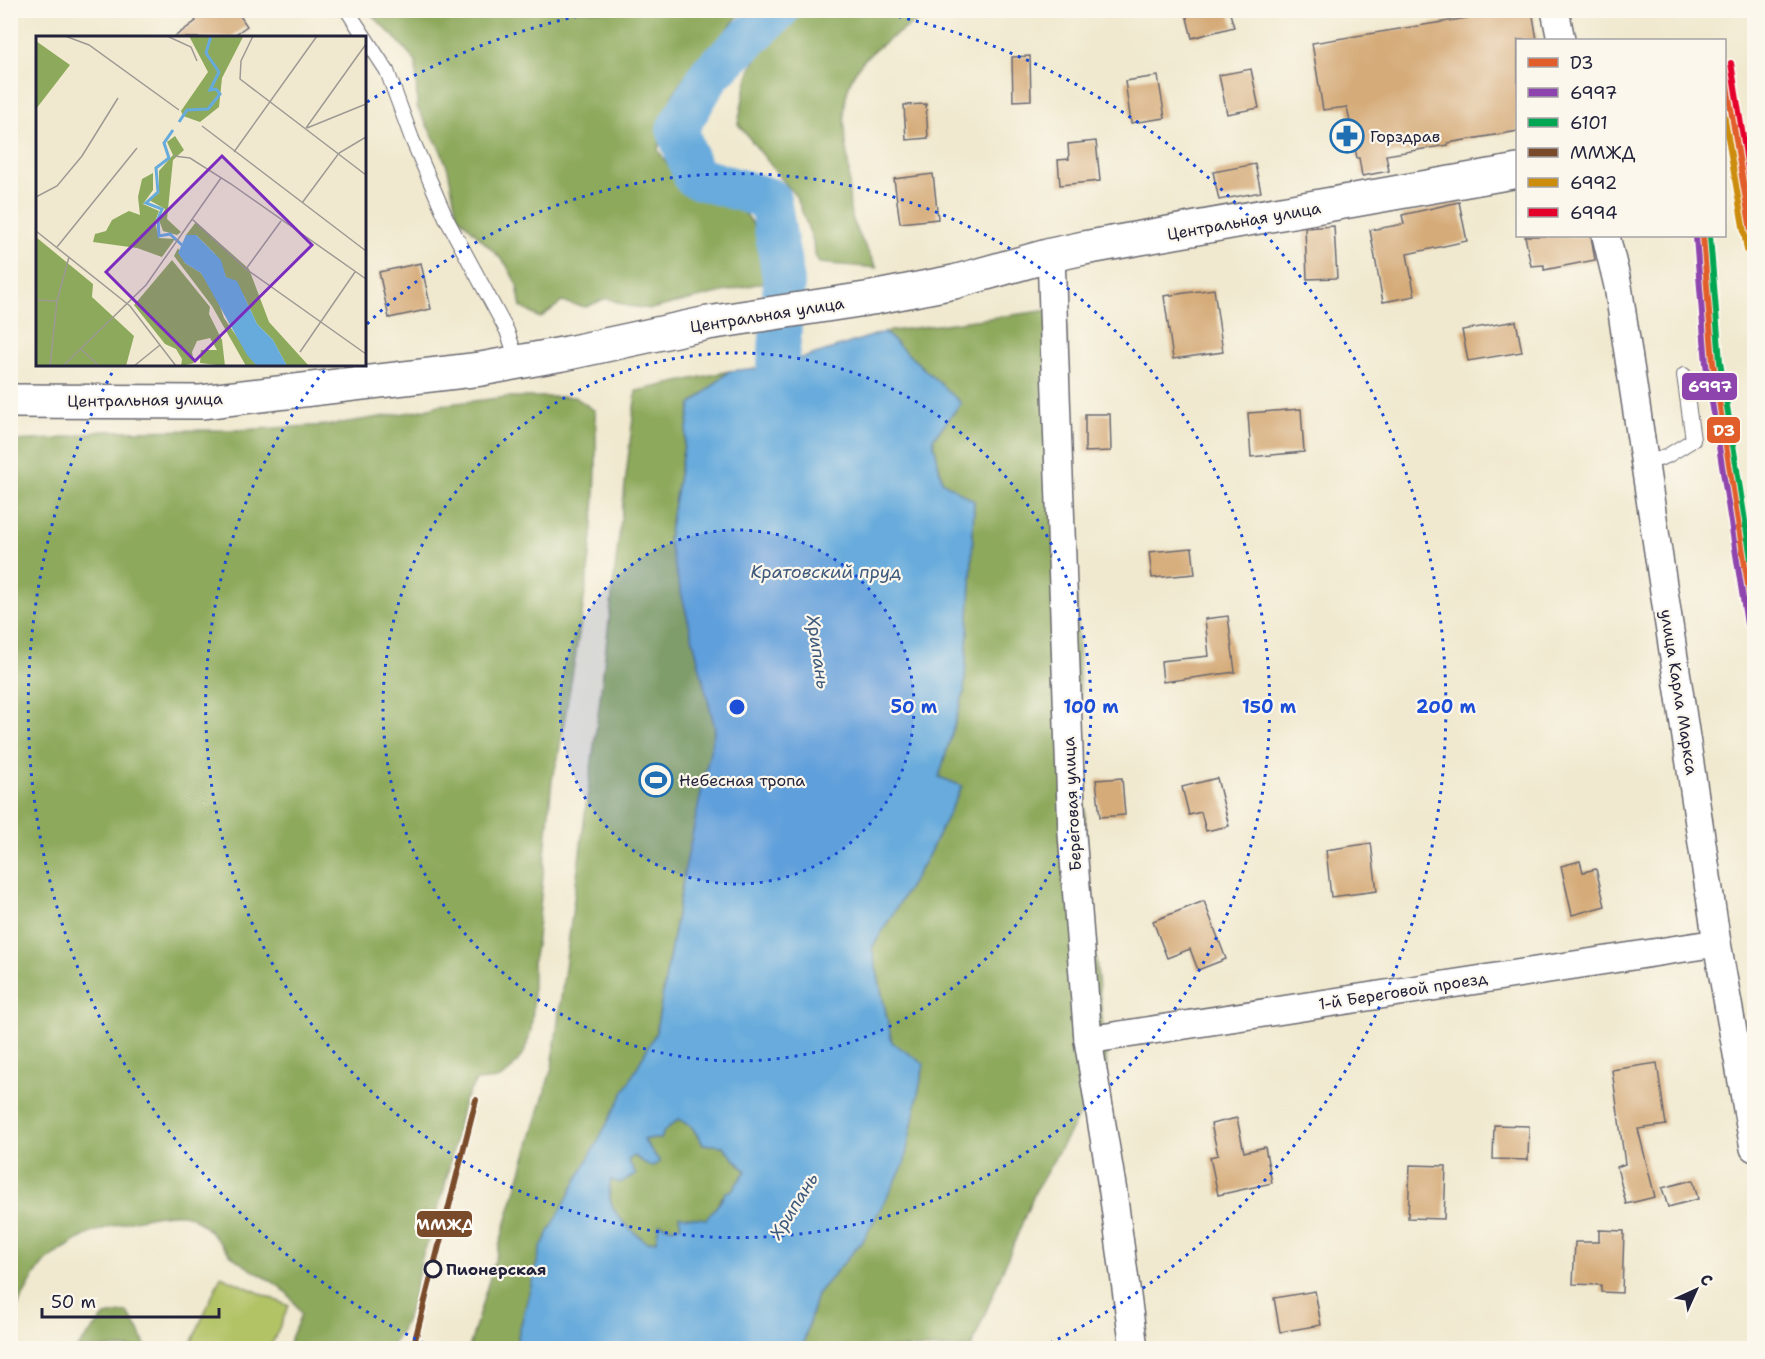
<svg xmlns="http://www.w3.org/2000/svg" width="1765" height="1359" font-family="'Shantell Sans',sans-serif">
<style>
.green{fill:#b2c366;stroke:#6a7250;stroke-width:1.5}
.forest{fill:#8da95b;stroke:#58664b;stroke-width:1.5}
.water{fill:#67abdc;stroke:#44668c;stroke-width:1.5;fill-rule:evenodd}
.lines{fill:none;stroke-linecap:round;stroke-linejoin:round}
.river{stroke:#67abdc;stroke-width:42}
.building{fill:#d5ab79}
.lane-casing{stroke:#6a686f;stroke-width:16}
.street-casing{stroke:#6a686f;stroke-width:30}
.secondary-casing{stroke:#6a686f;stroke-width:36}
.lane{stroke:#fff;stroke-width:14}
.street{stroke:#fff;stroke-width:27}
.secondary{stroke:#fff;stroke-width:33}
.rail-1-casing{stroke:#fbf7ec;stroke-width:10}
.rail-2-casing{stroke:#fbf7ec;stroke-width:10}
.rail-3-casing{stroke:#fbf7ec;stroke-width:10}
.rail-4-casing{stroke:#fbf7ec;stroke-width:10}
.rail-5-casing{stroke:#fbf7ec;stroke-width:10}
.rail-6-casing{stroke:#fbf7ec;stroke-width:10}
.rail-1{stroke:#e15d29;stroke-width:6}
.rail-2{stroke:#8e44ad;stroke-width:6}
.rail-3{stroke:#00a651;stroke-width:6}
.rail-4{stroke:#7a4b2a;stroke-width:6}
.rail-5{stroke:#cc8c0c;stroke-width:6}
.rail-6{stroke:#e4002b;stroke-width:6}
.ring{fill:none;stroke:#1d4ed8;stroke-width:3;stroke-dasharray:3 6}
.stop-dot{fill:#fbf7ec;stroke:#22223b;stroke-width:3}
.labels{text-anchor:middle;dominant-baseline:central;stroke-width:4.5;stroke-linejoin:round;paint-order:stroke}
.poi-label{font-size:16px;fill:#22223b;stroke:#fbf7ec;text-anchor:start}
.street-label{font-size:16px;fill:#22223b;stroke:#fbf7ec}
.stop-label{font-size:16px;font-weight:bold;fill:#22223b;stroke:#fbf7ec;text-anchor:start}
.water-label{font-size:18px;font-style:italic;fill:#3e597b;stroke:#fbf7ec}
.inset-river{fill:none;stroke:#67abdc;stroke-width:3}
.inset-road{fill:none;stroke:#9e9994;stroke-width:1.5}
.view{fill:#7b2cbf;fill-opacity:0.15;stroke:#7b2cbf;stroke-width:3}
.inset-edge{fill:none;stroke:#22223b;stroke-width:3}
.centre{fill:#1d4ed8;stroke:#fbf7ec;stroke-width:3}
.ring-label{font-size:18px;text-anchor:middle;font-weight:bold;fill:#1d4ed8;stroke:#fbf7ec;stroke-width:4.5;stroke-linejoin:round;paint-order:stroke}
.line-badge{stroke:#fbf7ec;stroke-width:2}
.badge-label{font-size:16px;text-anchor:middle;font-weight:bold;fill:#fff}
</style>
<rect width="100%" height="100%" fill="#fbf7ec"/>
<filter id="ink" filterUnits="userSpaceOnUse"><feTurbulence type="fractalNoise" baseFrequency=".0167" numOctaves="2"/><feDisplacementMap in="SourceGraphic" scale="12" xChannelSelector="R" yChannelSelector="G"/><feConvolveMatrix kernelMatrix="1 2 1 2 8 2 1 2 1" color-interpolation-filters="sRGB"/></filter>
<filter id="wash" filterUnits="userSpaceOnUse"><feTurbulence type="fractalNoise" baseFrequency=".008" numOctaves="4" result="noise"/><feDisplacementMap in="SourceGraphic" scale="24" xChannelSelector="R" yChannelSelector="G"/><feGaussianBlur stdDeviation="1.35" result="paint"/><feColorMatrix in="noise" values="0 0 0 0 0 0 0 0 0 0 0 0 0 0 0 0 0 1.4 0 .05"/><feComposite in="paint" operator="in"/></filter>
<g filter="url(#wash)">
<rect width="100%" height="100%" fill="#f0e9cf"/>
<polygon class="green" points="221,1276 289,1306 270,1348 189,1348"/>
<g class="forest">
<path d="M368,11H742L716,44L685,76L673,94L658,150L687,193C698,196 733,204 740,209C756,219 768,262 774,280L651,309L628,306L607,298L586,307L562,302L540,318L521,307L517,285L506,264L457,215L448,169L440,149L417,107L416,62L401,44Z"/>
<path d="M842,11H933C912,25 874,46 859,66C836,98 846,136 849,173C850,186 848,201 851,214C856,233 868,251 877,268L819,263L814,253L813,241L797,198L738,124C742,106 744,86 751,69C759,48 777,27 793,13L818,14Z"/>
<polygon points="1065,308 1087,873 1107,1067 1034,1194 971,1348 802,1348 817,1294 864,1239 892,1042 872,948 928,856 962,786 939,777 964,692 971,584 974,502 942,481 933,439 961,403 884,332"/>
<polygon points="729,371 691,405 668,539 715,728 685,869 656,1032 542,1247 515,1348 469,1348 552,1067 598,715 636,391"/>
<path d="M507,397H575L595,411C602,527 577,644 558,758L552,780L537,939L533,962V1008L531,1031L524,1053L510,1071L499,1079L476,1081L464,1101L444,1189L430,1236L422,1257L412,1303L404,1324L391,1348H287L301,1314C283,1279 265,1281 237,1260C220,1247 210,1226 190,1216C172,1207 99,1228 81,1238C71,1244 51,1256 43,1264C33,1275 19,1305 11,1319V441L57,439L102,431L236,430L329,425L418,411L440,405Z"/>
<path d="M679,1119L692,1127L703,1144L724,1146C730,1157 738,1162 746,1171L732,1191L722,1197L713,1212L706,1219L679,1217L681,1225L674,1228L660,1224L656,1241L646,1242C626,1226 603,1209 611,1180L636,1174L627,1160L634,1156L651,1166L660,1162L643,1139H661L664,1131Z"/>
<polygon points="127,1312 140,1332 146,1348 77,1348 105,1316"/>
</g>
<path class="water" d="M884,332L961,403L933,439L942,481L974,501L971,584L964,692L939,777L962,786L928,856L872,948L892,1042L924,1064L904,1165L864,1239L817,1294L802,1348H515L541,1247L656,1032L685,869L715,728L668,539L691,405L729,371L778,366ZM679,1119L692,1127L703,1144L724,1146C731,1158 738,1161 746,1171L732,1190L726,1192L720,1202L706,1219L679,1216L681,1225L674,1228L659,1224L656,1241L646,1242C627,1227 602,1208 611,1180L620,1183L636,1174L628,1160L634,1156L651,1167L660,1162L643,1139H661L664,1131Z"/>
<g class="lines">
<polyline class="river" points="778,10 710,74 677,129 694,177 770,199 784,283 778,366 786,423"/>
</g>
<g id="blocks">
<g class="building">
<polygon points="189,10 236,10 247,26 230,38 173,38 196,21"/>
<polygon points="1185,10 1229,10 1234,27 1192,38"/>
<polygon points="1517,10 1532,10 1537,40 1518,40 1518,131 1448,143 1448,145 1386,155 1389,171 1362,176 1359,158 1357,158 1347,107 1323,110 1312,43"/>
<polygon points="1030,56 1031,100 1013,101 1012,57"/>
<polygon points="1251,69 1259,108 1227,114 1219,75"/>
<polygon points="1158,76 1165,118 1131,123 1125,81"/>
<polygon points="926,104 928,138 906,140 904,105"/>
<polygon points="1096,141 1100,181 1060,185 1058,160 1069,159 1068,144"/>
<polygon points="1255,164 1261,192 1219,200 1213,172"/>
<polygon points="933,174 938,219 900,223 894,179"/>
<polygon points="1459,202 1467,241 1407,254 1415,296 1383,302 1370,230 1404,224 1402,215"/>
<polygon points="1334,226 1337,278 1307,279 1305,228"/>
<polygon points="1525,236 1591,236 1595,260 1544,270 1544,265 1531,266"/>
<polygon points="421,263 431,309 389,318 379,272"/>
<polygon points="1214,289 1223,352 1173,359 1164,296"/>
<polygon points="1516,321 1522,352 1468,361 1462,330"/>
<polygon points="1301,409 1304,452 1251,457 1248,413"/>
<polygon points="1085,414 1110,414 1111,451 1085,452"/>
<polygon points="1192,548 1195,574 1152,578 1149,552"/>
<polygon points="1228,616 1235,672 1163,682 1161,661 1209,656 1205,619"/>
<polygon points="1122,778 1125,815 1100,817 1096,780"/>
<polygon points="1217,778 1229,826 1206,831 1201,812 1189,815 1182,787"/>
<polygon points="1371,843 1377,891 1331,897 1326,850"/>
<polygon points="1580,861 1583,872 1596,869 1605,906 1572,915 1561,866"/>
<polygon points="1204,901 1226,959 1198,970 1190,949 1167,958 1153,921"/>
<polygon points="1657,1063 1666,1125 1638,1129 1655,1197 1626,1204 1617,1167 1625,1164 1612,1070"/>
<polygon points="1237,1118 1244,1152 1265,1147 1272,1183 1218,1195 1210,1157 1218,1155 1211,1124"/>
<polygon points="1494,1125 1529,1126 1528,1160 1493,1159"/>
<polygon points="1410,1165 1446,1166 1444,1219 1408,1218"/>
<polygon points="1693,1180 1698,1199 1668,1207 1662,1188"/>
<polygon points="1599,1230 1624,1231 1622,1293 1601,1292 1601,1285 1573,1284 1575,1242 1599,1242"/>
<polygon points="1315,1291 1321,1325 1280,1332 1274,1298"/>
</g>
</g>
</g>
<g filter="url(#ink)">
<use href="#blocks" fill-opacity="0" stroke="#6a686f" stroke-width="1.5"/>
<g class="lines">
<defs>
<g id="lane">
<polyline points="347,10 387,71 412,139 446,218 507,331 518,362"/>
<polyline points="1645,464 1667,456 1693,440 1684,375"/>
</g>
<g id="street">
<polyline points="1555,10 1561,40"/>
<polyline points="1606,236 1618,286 1717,943 1754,1148"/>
<polyline points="1051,255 1072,834 1088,1040 1113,1192 1134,1348"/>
<polyline points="1088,1040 1717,943"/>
</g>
<polyline id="secondary" points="10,401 201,402 481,369 568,353 708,323 872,298 954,282 1051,255 1084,248 1518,171"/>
</defs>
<use href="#lane" class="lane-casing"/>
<use href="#street" class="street-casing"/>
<use href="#secondary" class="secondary-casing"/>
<use href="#lane" class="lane"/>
<use href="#street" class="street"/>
<use href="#secondary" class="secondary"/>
<defs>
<g id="rail-1">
<polyline points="1724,67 1754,249"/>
<polyline points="1703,236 1713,363 1754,623"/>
</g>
<polyline id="rail-2" points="1696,237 1706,364 1747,624"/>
<polyline id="rail-3" points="1710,236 1720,362 1754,578"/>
<polyline id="rail-4" points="413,1348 476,1100"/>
<polyline id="rail-5" points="1724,114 1747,250"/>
<polyline id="rail-6" points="1731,63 1754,205"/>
</defs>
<use href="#rail-1" class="rail-1-casing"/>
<use href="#rail-2" class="rail-2-casing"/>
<use href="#rail-3" class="rail-3-casing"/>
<use href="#rail-4" class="rail-4-casing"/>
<use href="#rail-5" class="rail-5-casing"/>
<use href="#rail-6" class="rail-6-casing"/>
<use href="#rail-1" class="rail-1"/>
<use href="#rail-2" class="rail-2"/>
<use href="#rail-3" class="rail-3"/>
<use href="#rail-4" class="rail-4"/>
<use href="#rail-5" class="rail-5"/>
<use href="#rail-6" class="rail-6"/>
</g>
</g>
<circle cx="737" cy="707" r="177" fill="#1d4ed8" fill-opacity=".12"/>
<g class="ring">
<circle cx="737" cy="707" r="177"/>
<circle cx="737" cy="707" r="354"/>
<path d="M367 324A532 532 0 1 1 329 365"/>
<path d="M432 1347A709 709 0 0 1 114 369M367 102A709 709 0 0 1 602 11M872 11A709 709 0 0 1 1042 1347"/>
</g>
<defs>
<symbol id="pharmacy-ring" viewBox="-11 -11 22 22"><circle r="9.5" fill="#fbf7ec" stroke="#1f6fb2" stroke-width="1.5"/><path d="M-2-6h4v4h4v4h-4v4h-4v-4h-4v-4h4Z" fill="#1f6fb2"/></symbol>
<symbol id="stadium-ring" viewBox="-11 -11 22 22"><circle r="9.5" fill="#fbf7ec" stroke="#1f6fb2" stroke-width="1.5"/><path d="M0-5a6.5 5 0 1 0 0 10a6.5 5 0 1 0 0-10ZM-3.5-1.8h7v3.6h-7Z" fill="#1f6fb2"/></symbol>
</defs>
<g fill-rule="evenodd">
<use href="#pharmacy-ring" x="1328" y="117" width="38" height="38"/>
<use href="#stadium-ring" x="637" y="761" width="38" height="38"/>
</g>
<circle class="stop-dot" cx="433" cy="1269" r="8"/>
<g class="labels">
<g class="poi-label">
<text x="1370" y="136">Горздрав</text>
<text x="679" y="780">Небесная тропа</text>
</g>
<g class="street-label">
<text transform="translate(1244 221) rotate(-10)">Центральная улица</text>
<text transform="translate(767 315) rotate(-9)">Центральная улица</text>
<text transform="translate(145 400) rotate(-1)">Центральная улица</text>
<text transform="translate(1679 692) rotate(81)">улица Карла Маркса</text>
<text transform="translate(1072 804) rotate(-93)">Береговая улица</text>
<text transform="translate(1403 991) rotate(-9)">1-й Береговой проезд</text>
</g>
<g class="stop-label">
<text x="446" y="1269">Пионерская</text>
</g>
<g class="water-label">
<text x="826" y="572">Кратовский пруд</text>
<text transform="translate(818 652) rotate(82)">Хрипань</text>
<text transform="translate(794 1206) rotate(-58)">Хрипань</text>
</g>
</g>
<g transform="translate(36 36)">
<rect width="330" height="330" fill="#f0e9cf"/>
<path d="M153,0L207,1L186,42L183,71L164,86L147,80L145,75L172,36ZM0,5L34,29L0,73ZM139,100L148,114L137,124L131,183L145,196L141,199L127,195L123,184L129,173L113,164L123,157V135L137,119L131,106ZM117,137V154L107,168L123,175L119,186L123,202L139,203L126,221L101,212L57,206L59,198L70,195L76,184L87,178L93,175L104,179L102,161L106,143ZM160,186L213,233L233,286L273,330H251L237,304L221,288L208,260L190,241L179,218L160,199H150ZM0,201L57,248L56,261L98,300L90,330H0ZM142,212L149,227L165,237L181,261L188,282L221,330H210L176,270L138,220ZM136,224L174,271L173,278L186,304L189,330L164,327L165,314H181L174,302L161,305L156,316L158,327L145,330L146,323L140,313L129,308L98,269Z" fill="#8da95b"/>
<path d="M150,199H160L185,224L190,241L201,245L221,288L237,304L251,330H221L211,319L165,237L149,227L142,217Z" fill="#67abdc"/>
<path class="inset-river" d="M143,86L151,74L172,73L184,58L180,53L174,54L183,36L170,17L175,0M137,94L128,107L133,122L120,132L122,156L110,167L126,173L122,183L123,200L134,198L147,210"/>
<path class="inset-road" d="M29,0L53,9L143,74M131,0L155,11L161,25M217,0L205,25L204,43L330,139M166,90L330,215M270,92L330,8M271,92L330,68M198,116L281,0M138,120L154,122L195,148L330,243M0,161L21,150L46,120L82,62M266,167L303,117L330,101M156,183L210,233L330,318M0,195L94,270L140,330M21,211L101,112M210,233L245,185M0,264L21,265M45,313L63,330M264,316L319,236M14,330L21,265L33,221M27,330L110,249L185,142M98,330L124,309"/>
<path class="view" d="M186,120L276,209L159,325L70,236Z"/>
<rect width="330" height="330" class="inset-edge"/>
</g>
<circle cx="737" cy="707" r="9" class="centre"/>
<g class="ring-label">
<text x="914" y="713">50 m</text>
<text x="1091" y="713">100 m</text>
<text x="1269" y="713">150 m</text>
<text x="1446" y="713">200 m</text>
</g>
<g class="line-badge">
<rect x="1681" y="372" width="57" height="29" rx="6" fill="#8e44ad"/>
<rect x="1706" y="416" width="35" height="28" rx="6" fill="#e15d29"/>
<rect x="416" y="1210" width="57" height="28" rx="6" fill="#7a4b2a"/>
</g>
<g class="badge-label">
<text x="1710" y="392">6997</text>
<text x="1724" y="436">D3</text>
<text x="444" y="1230">ММЖД</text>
</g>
<rect width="1765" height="1359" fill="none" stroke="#fbf7ec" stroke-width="36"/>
<rect x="1516" y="39" width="210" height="198" fill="#fbf7ec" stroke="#a4a2a5" stroke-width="1.5"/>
<rect x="1528" y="58" width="30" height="9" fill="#e15d29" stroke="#a4a2a5" stroke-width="1.5"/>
<text x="1570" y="69" font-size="18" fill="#22223b">D3</text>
<rect x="1528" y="88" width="30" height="9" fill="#8e44ad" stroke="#a4a2a5" stroke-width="1.5"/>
<text x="1570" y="99" font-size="18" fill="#22223b">6997</text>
<rect x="1528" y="118" width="30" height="9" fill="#00a651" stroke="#a4a2a5" stroke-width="1.5"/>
<text x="1570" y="129" font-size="18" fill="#22223b">6101</text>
<rect x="1528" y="148" width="30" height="9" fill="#7a4b2a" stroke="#a4a2a5" stroke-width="1.5"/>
<text x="1570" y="159" font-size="18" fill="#22223b">ММЖД</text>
<rect x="1528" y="178" width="30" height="9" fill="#cc8c0c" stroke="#a4a2a5" stroke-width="1.5"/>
<text x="1570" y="189" font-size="18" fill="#22223b">6992</text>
<rect x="1528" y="208" width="30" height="9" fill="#e4002b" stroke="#a4a2a5" stroke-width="1.5"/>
<text x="1570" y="219" font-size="18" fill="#22223b">6994</text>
<g transform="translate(1696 1290) rotate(45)" stroke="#fbf7ec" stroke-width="4.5" paint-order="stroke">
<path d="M0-4.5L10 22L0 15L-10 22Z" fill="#22223b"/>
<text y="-9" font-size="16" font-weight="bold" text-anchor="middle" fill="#22223b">С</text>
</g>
<path d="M42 1308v9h177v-9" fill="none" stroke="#22223b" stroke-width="3"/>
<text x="51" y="1308" font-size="18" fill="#22223b" stroke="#fbf7ec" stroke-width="4.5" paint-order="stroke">50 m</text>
</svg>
